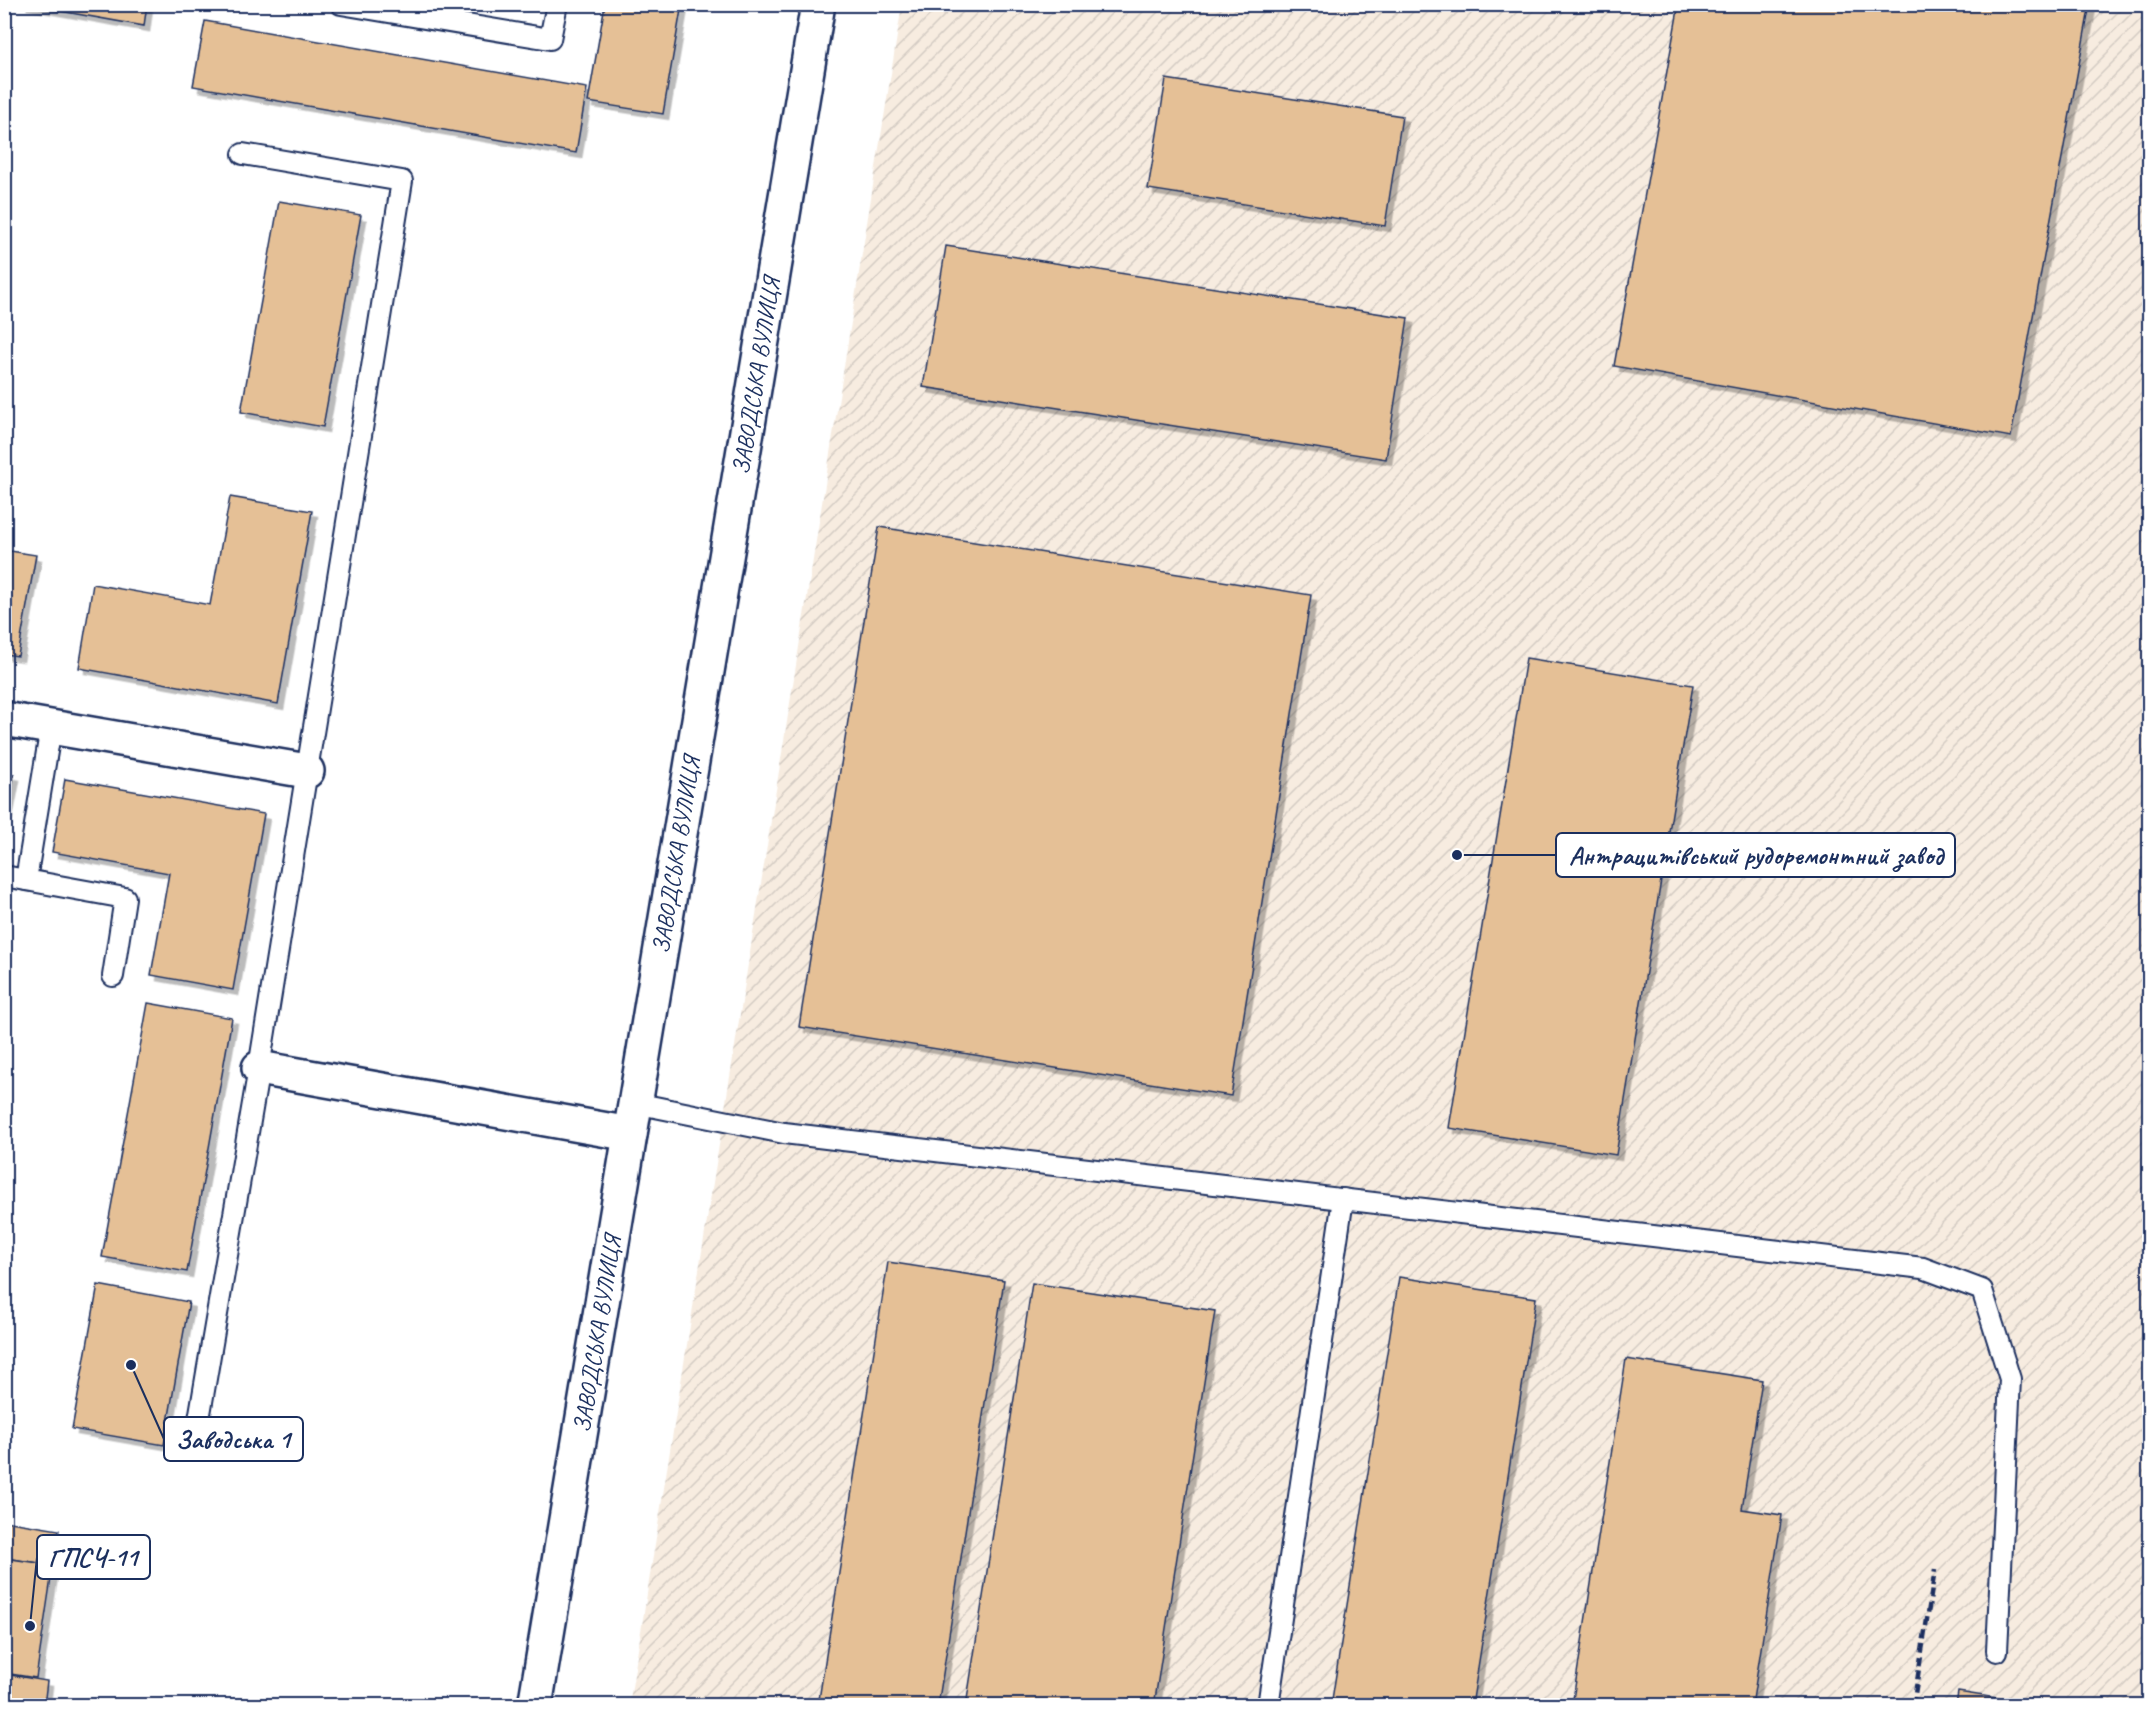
<svg xmlns="http://www.w3.org/2000/svg" width="2154" height="1710" font-family="Caveat,sans-serif">
<style>
.industrial{fill:url(#industrial-furrows)}
.building{fill:#e5c096;stroke:#1b2f5e;stroke-width:1.5;filter:url(#shadow)}
.lines{fill:none;stroke-linecap:round;stroke-linejoin:round}
.lane-casing{stroke:#1b2f5e;stroke-width:24}
.street-casing{stroke:#1b2f5e;stroke-width:38}
.secondary-casing{stroke:#1b2f5e;stroke-width:38}
.lane{stroke:#fff;stroke-width:20}
.street{stroke:#fff;stroke-width:33}
.secondary{stroke:#fff;stroke-width:33}
.rail{stroke:#1b2f5e;stroke-width:4.5;stroke-dasharray:9 4.5;stroke-linecap:butt}
.labels{text-anchor:middle;dominant-baseline:central;stroke-width:5;stroke-linejoin:round;paint-order:stroke}
.street-label{font-size:24px;fill:#1b2f5e;stroke:#fff}
.leader{fill:none;stroke:#1b2f5e;stroke-width:2}
.callout-dot{fill:#1b2f5e;stroke:#fff;stroke-width:2}
.callout{fill:#fff;stroke:#1b2f5e;stroke-width:2}
.callout-label{font-size:26px;text-anchor:middle;font-weight:bold;fill:#1b2f5e}
</style>
<defs>
<pattern id="industrial-furrows" width="10" height="10" patternUnits="userSpaceOnUse" patternTransform="scale(1.5)"><rect width="10" height="10" fill="#f7ece0"/><path d="M-1 1l2-2M0 10L10 0M9 11l2-2" fill="none" stroke="#d3cbc3"/></pattern>
<filter id="shadow"><feDropShadow dx="5.5" dy="5.5" stdDeviation="0" flood-color="#0004"/></filter>
</defs>
<rect width="100%" height="100%" fill="#fff"/>
<filter id="ink" filterUnits="userSpaceOnUse"><feTurbulence type="fractalNoise" baseFrequency=".0167" numOctaves="2"/><feDisplacementMap in="SourceGraphic" scale="12" xChannelSelector="R" yChannelSelector="G"/><feConvolveMatrix kernelMatrix="1 2 1 2 8 2 1 2 1" color-interpolation-filters="sRGB"/></filter>
<g filter="url(#ink)">
<polygon class="industrial" points="902,5 2149,5 2149,1705 629,1706"/>
<g class="building">
<polygon points="21,4 147,4 144,26"/>
<polygon points="605,4 682,4 663,114 588,102"/>
<polygon points="1679,4 2090,4 2011,437 1614,366"/>
<polygon points="205,21 587,88 576,153 193,86"/>
<polygon points="1166,79 1402,116 1385,226 1148,189"/>
<polygon points="279,201 361,215 323,427 241,412"/>
<polygon points="946,246 1408,318 1386,459 923,387"/>
<polygon points="230,497 312,511 278,704 79,668 93,584 210,605"/>
<polygon points="879,527 1311,595 1231,1096 799,1027"/>
<polygon points="4,550 36,555 18,656 4,654"/>
<polygon points="1526,658 1693,685 1616,1155 1449,1128"/>
<polygon points="4,773 14,775 4,827"/>
<polygon points="65,779 264,814 233,990 151,975 169,873 52,852"/>
<polygon points="148,1003 232,1018 187,1272 102,1257"/>
<polygon points="888,1262 1004,1280 938,1706 818,1706"/>
<polygon points="1399,1277 1536,1298 1472,1706 1331,1706"/>
<polygon points="1032,1283 1215,1311 1154,1706 966,1706"/>
<polygon points="98,1285 189,1302 164,1445 72,1429"/>
<polygon points="1626,1359 1762,1380 1742,1509 1782,1515 1752,1706 1572,1706"/>
<polygon points="4,1521 59,1530 53,1565 4,1558"/>
<polygon points="4,1558 53,1565 36,1678 4,1673"/>
<polygon points="4,1674 47,1681 44,1706 4,1706"/>
<polygon points="1958,1692 2047,1706 1956,1706"/>
</g>
<g class="lines">
<defs>
<g id="lane">
<polyline points="341,4 550,39 557,4"/>
<polyline points="51,727 26,880 125,898 113,976"/>
<polyline points="4,876 26,880"/>
<polyline points="635,1103 784,1133 1923,1268 1982,1290 2010,1379 1997,1651"/>
<polyline points="196,1437 259,1068 402,181 243,154"/>
<polyline points="1268,1706 1343,1199"/>
</g>
<g id="street">
<polyline points="4,719 307,771"/>
<polyline points="259,1068 630,1134"/>
</g>
<polyline id="secondary" points="535,1706 818,4"/>
</defs>
<use href="#lane" class="lane-casing"/>
<use href="#street" class="street-casing"/>
<use href="#secondary" class="secondary-casing"/>
<use href="#lane" class="lane"/>
<use href="#street" class="street"/>
<use href="#secondary" class="secondary"/>
<polyline class="rail" points="1913,1706 1935,1570"/>
</g>
</g>
<g class="labels">
<g class="street-label">
<text transform="translate(756 376) rotate(-81)">ЗАВОДСЬКА ВУЛИЦЯ</text>
<text transform="translate(676 855) rotate(-81)">ЗАВОДСЬКА ВУЛИЦЯ</text>
<text transform="translate(597 1334) rotate(-81)">ЗАВОДСЬКА ВУЛИЦЯ</text>
</g>
</g>
<path class="leader" d="M1457 855L1556 855M131 1365L164 1439M30 1626L37 1557"/>
<g class="callout-dot">
<circle cx="1457" cy="855" r="6"/>
<circle cx="131" cy="1365" r="6"/>
<circle cx="30" cy="1626" r="6"/>
</g>
<g class="callout">
<rect x="1556" y="833" width="399" height="44" rx="6"/>
<rect x="164" y="1417" width="139" height="44" rx="6"/>
<rect x="37" y="1535" width="113" height="44" rx="6"/>
</g>
<g class="callout-label">
<text x="1756" y="864">Антрацитівський рудоремонтний завод</text>
<text x="233" y="1448">Заводська 1</text>
<text x="93" y="1566">ГПСЧ-11</text>
</g>
<rect width="2154" height="1710" fill="none" stroke="#fff" stroke-width="24"/>
<rect x="12" y="12" width="2130" height="1686" fill="none" stroke="#1b2f5e" stroke-width="2" filter="url(#ink)"/>
</svg>
